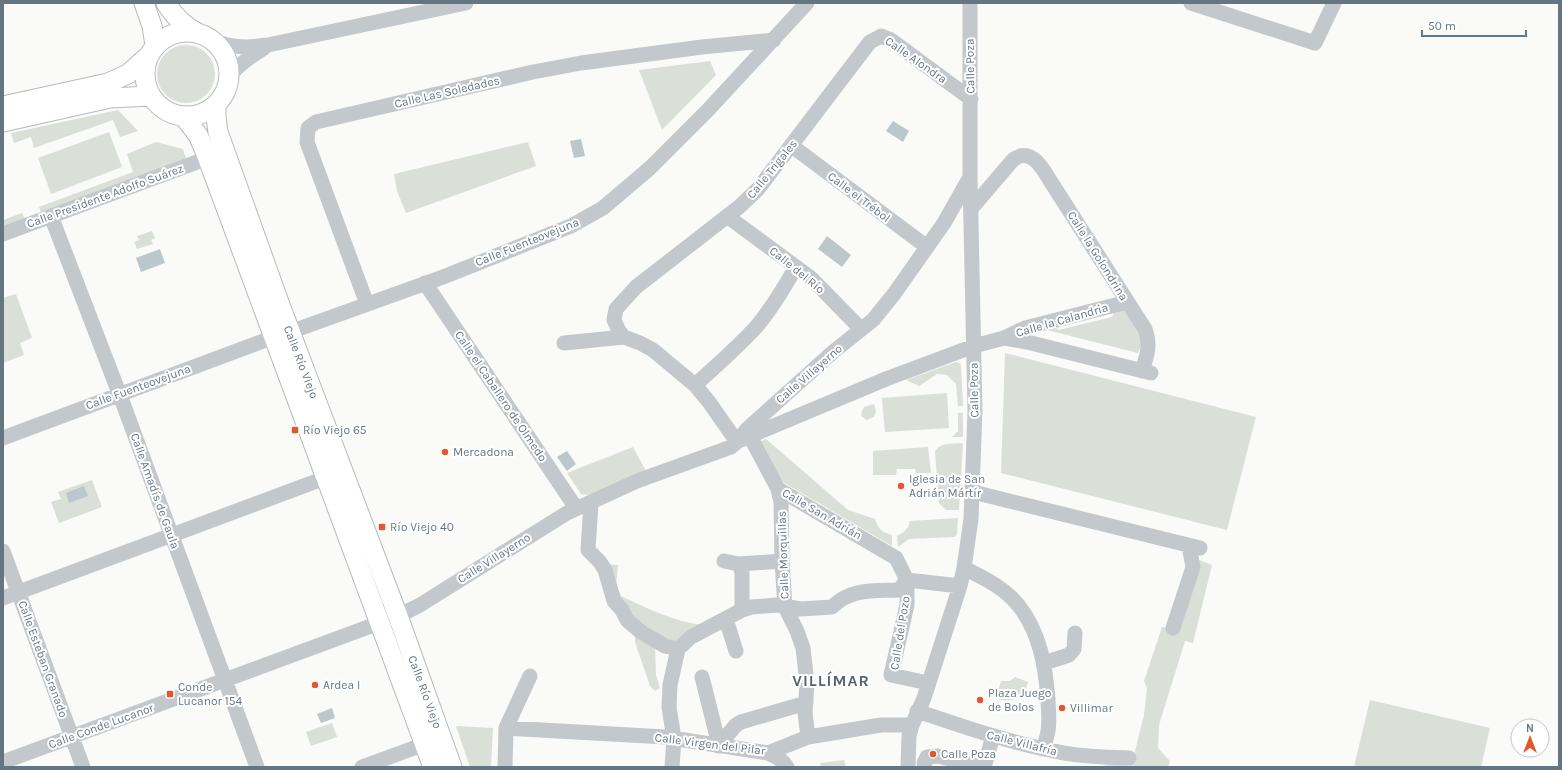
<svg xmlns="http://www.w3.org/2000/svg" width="1562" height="770" font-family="Karla,sans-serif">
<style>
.green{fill:#dadfd7}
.water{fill:#bbc7cb}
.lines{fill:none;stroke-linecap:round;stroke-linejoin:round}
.major-casing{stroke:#b5babe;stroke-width:21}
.minor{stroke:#c3c8cc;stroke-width:15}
.major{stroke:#fff;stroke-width:19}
.poi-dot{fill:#e4572e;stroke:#fff;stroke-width:1.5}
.labels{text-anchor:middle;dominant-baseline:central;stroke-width:4;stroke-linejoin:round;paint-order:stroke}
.street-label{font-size:12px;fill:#657683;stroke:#fff}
.poi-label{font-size:12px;fill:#657683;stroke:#fff;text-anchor:start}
.district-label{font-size:16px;font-weight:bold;letter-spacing:1px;fill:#57646e;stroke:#fff}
</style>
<rect width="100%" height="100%" fill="#fafaf8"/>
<!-- green -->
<path class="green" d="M157 74a29 29 0 1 1 58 0a29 29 0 1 1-58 0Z
M710,61L716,75L662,130L639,70Z
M118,110L138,131L120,137L113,120L34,148L31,137L14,143L11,133Z
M109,132L122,167L51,194L38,158Z
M156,142L183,149L186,159L41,213L39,207L133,172L127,154Z
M528,142L536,166L406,213L397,191L394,174Z
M22,213L25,219L3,227V220Z
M152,231L155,238L151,240L153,244L137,249L134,242L139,240L137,236Z
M16,294L32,338L20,343L24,355L3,363V298Z
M1123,308C1134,323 1148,334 1138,353L1043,329L1053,326L1059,330L1112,317L1115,310Z
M1005,353L1256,417L1227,530L1001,473Z
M956,362L960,363L961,366L963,406H958L956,384L947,375L937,374L919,386L906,380Z
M947,393L949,428L885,432L882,398Z
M874,404L876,412L874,417L867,420L861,416L862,411L864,407Z
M958,413H963V437H952L958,431Z
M766,439L848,510L875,519C878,528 882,533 892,535V546L781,481L759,442Z
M963,443L959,510H946L939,503L935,452C940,442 952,444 963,443Z
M633,447L647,473L589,495L581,494L567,473Z
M928,447L931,473H916L915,469H897L896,475H873V451Z
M92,480L102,507L59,523L51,502L61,499L58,492Z
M958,518L957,534L955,537L909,539L898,547L897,536C905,532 908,529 910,521Z
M1199,560L1212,565L1193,643L1185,641L1159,725L1158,748L1170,761L1168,767H1098L1117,763L1129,766L1134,755L1144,715L1147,689L1144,681L1162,627L1180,629Z
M607,564L618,565L616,586L621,596C646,608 673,621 701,625L682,639L673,642L639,626L619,601Z
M635,633L655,646L656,675L660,688L655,691L650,686L635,642Z
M1015,677L1028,682L1024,696C1014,699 1006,703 996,698L1001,681H1010Z
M1370,700L1490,728L1481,767H1354Z
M332,723L337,737L311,746L306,732Z
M456,726L493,728L491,767H470Z
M844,760L846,767H821L820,763Z"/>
<!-- water -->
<path class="water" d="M893,121L909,131L903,142L886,131Z
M581,139L585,156L574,158L570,141Z
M827,236L851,255L842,267L818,249Z
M160,249L165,263L141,272L136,258Z
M567,451L576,464L567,471L557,457Z
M84,486L88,496L69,503L66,493Z
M332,708L335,718L321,723L317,714Z"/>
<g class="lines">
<defs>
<path id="major" d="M144,3L152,26L155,45
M166,3C174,16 183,26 198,33
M145 74a42 42 0 1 1 84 0a42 42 0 1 1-84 0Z
M216,105V117L218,132L280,305L398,616L452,767
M3,106L108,83L128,74L147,57
M184,117L198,135L205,151C280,357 358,561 433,767
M3,122L110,98L151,96"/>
</defs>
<!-- major casing -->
<use href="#major" class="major-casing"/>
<!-- minor -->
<path class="minor" d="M1191,3L1315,43L1334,3
M214,41C235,48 247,48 268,45L466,3
M230,75C240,64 251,56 264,48
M792,146L927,247
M971,209L1012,161C1014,159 1017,157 1020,156C1035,152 1045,173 1051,182L1145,329C1151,346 1147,355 1142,371
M51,216L124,406L257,767
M727,216L811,278L861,329
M3,234L208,158
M425,283L576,508
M367,304L307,142L308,128L316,122L533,72L581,63L702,47L774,40
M290,332L443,277L571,226L603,208L650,168L708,110L807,3
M1004,338L1027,342L1151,373
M564,343L624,337
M695,385C716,366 738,347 757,326C772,308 784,288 796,267
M3,438L274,337
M749,438L753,442L778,489L896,558L907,580V605L891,675L928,683
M738,441L886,379L974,346L1004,338L1025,328L1127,302
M737,442L709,402L695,385L653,350L640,343L624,337L619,331L614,320L616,309L636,287L739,207L758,189L866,47L870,42L881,36L891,40L971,99
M778,489L781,502L782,561L785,607L797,631L803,648L807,683L805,713L808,737
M973,492L1200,548
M591,503L588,550L600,562L605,570L614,601L622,610L627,620L641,632L665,646L678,649
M3,551L83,767
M724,561L739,564L782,561
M739,564L742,572V610
M964,568C984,578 1005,588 1019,606C1040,633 1045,665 1048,698C1048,709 1050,720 1048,731C1047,737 1045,743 1043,749
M3,598L325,478
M726,619L736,651
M1173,628L1193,567L1189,546
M1044,663L1069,655L1074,649L1075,633
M702,677L716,733L718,746
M917,711C964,727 1011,743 1059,752C1082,757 1106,757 1129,758
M506,728L665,737L768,753L808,737L881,725H912
M718,746L736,725L741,722L806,703
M768,753C775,757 783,759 787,767
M3,762L398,616L420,605L567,513L637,481L731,447L737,442L747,429L833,352L873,320L894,294L944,223L970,177
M362,767L425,744
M505,767L506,728L530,676
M672,767L674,738L669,707L670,685L678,649L691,637L742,610L752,607L777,605L801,609L832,607C851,588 874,591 899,590L907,580L960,586
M908,767L909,736L912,725L924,698L960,586L964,568L971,519L975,411L970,177V3
M925,767L924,763L927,757L938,756L981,767
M984,767L993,736"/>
<!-- major -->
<use href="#major" class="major"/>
</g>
<!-- markers -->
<g class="poi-dot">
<rect x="291" y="426" width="8" height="8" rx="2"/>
<circle cx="445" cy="452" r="4"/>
<circle cx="901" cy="486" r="4"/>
<rect x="378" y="523" width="8" height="8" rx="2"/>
<circle cx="315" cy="685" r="4"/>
<rect x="166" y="690" width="8" height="8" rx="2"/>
<circle cx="980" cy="700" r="4"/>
<circle cx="1062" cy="708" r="4"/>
<circle cx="933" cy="754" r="4"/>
</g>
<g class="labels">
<!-- street labels -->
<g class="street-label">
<text transform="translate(916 60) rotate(35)">Calle Alondra</text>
<text transform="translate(970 66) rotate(-91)">Calle Poza</text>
<text transform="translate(447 92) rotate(-13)">Calle Las Soledades</text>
<text transform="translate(772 169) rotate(-51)">Calle Trigales</text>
<text transform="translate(105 196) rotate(-20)">Calle Presidente Adolfo Suárez</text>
<text transform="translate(859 197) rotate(37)">Calle el Trébol</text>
<text transform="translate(527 242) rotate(-22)">Calle Fuenteovejuna</text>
<text transform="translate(1098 256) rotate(58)">Calle la Golondrina</text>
<text transform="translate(797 270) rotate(39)">Calle del Río</text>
<text transform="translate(1062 320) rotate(-16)">Calle la Calandria</text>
<text transform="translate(301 362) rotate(69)">Calle Río Viejo</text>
<text transform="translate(809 374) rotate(-41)">Calle Villayerno</text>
<text transform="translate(138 387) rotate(-20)">Calle Fuenteovejuna</text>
<text transform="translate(974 390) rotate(-91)">Calle Poza</text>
<text transform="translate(501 396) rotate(56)">Calle el Caballero de Olmedo</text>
<text transform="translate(155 491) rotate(70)">Calle Amadís de Gaula</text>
<text transform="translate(822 514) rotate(30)">Calle San Adrián</text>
<text transform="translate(783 555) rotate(-92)">Calle Morquillas</text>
<text transform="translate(494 558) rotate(-32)">Calle Villayerno</text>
<text transform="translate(900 633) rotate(-81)">Calle del Pozo</text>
<text transform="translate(43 659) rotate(70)">Calle Esteban Granado</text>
<text transform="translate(425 692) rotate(70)">Calle Río Viejo</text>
<text transform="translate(101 726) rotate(-20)">Calle Conde Lucanor</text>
<text transform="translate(1022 743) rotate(14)">Calle Villafría</text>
<text transform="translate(710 744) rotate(7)">Calle Virgen del Pilar</text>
</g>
<!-- poi labels -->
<g class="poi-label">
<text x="303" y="430">Río Viejo 65</text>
<text x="453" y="452">Mercadona</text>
<text x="909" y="479">Iglesia de San<tspan x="909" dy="14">Adrián Mártír</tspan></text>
<text x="390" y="527">Río Viejo 40</text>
<text x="323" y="685">Ardea I</text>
<text x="178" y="687">Conde<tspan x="178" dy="14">Lucanor 154</tspan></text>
<text x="988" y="693">Plaza Juego<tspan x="988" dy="14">de Bolos</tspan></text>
<text x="1070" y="708">Villimar</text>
<text x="941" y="754">Calle Poza</text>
</g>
<!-- district labels -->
<g class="district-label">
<text x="831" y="680">VILLÍMAR</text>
</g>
</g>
<!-- border -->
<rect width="1562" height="770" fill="none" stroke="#657683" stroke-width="8"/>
<!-- north arrow -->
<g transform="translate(1530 738)"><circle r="19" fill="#ffffff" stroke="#c1c8cd"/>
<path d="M0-3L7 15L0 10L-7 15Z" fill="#e4572e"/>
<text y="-6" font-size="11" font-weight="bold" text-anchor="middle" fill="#657683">N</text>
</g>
<!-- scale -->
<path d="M1422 30v6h104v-6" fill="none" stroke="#657683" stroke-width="2"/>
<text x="1428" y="30" font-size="12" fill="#657683" stroke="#ffffff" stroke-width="3" paint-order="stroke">50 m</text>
</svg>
